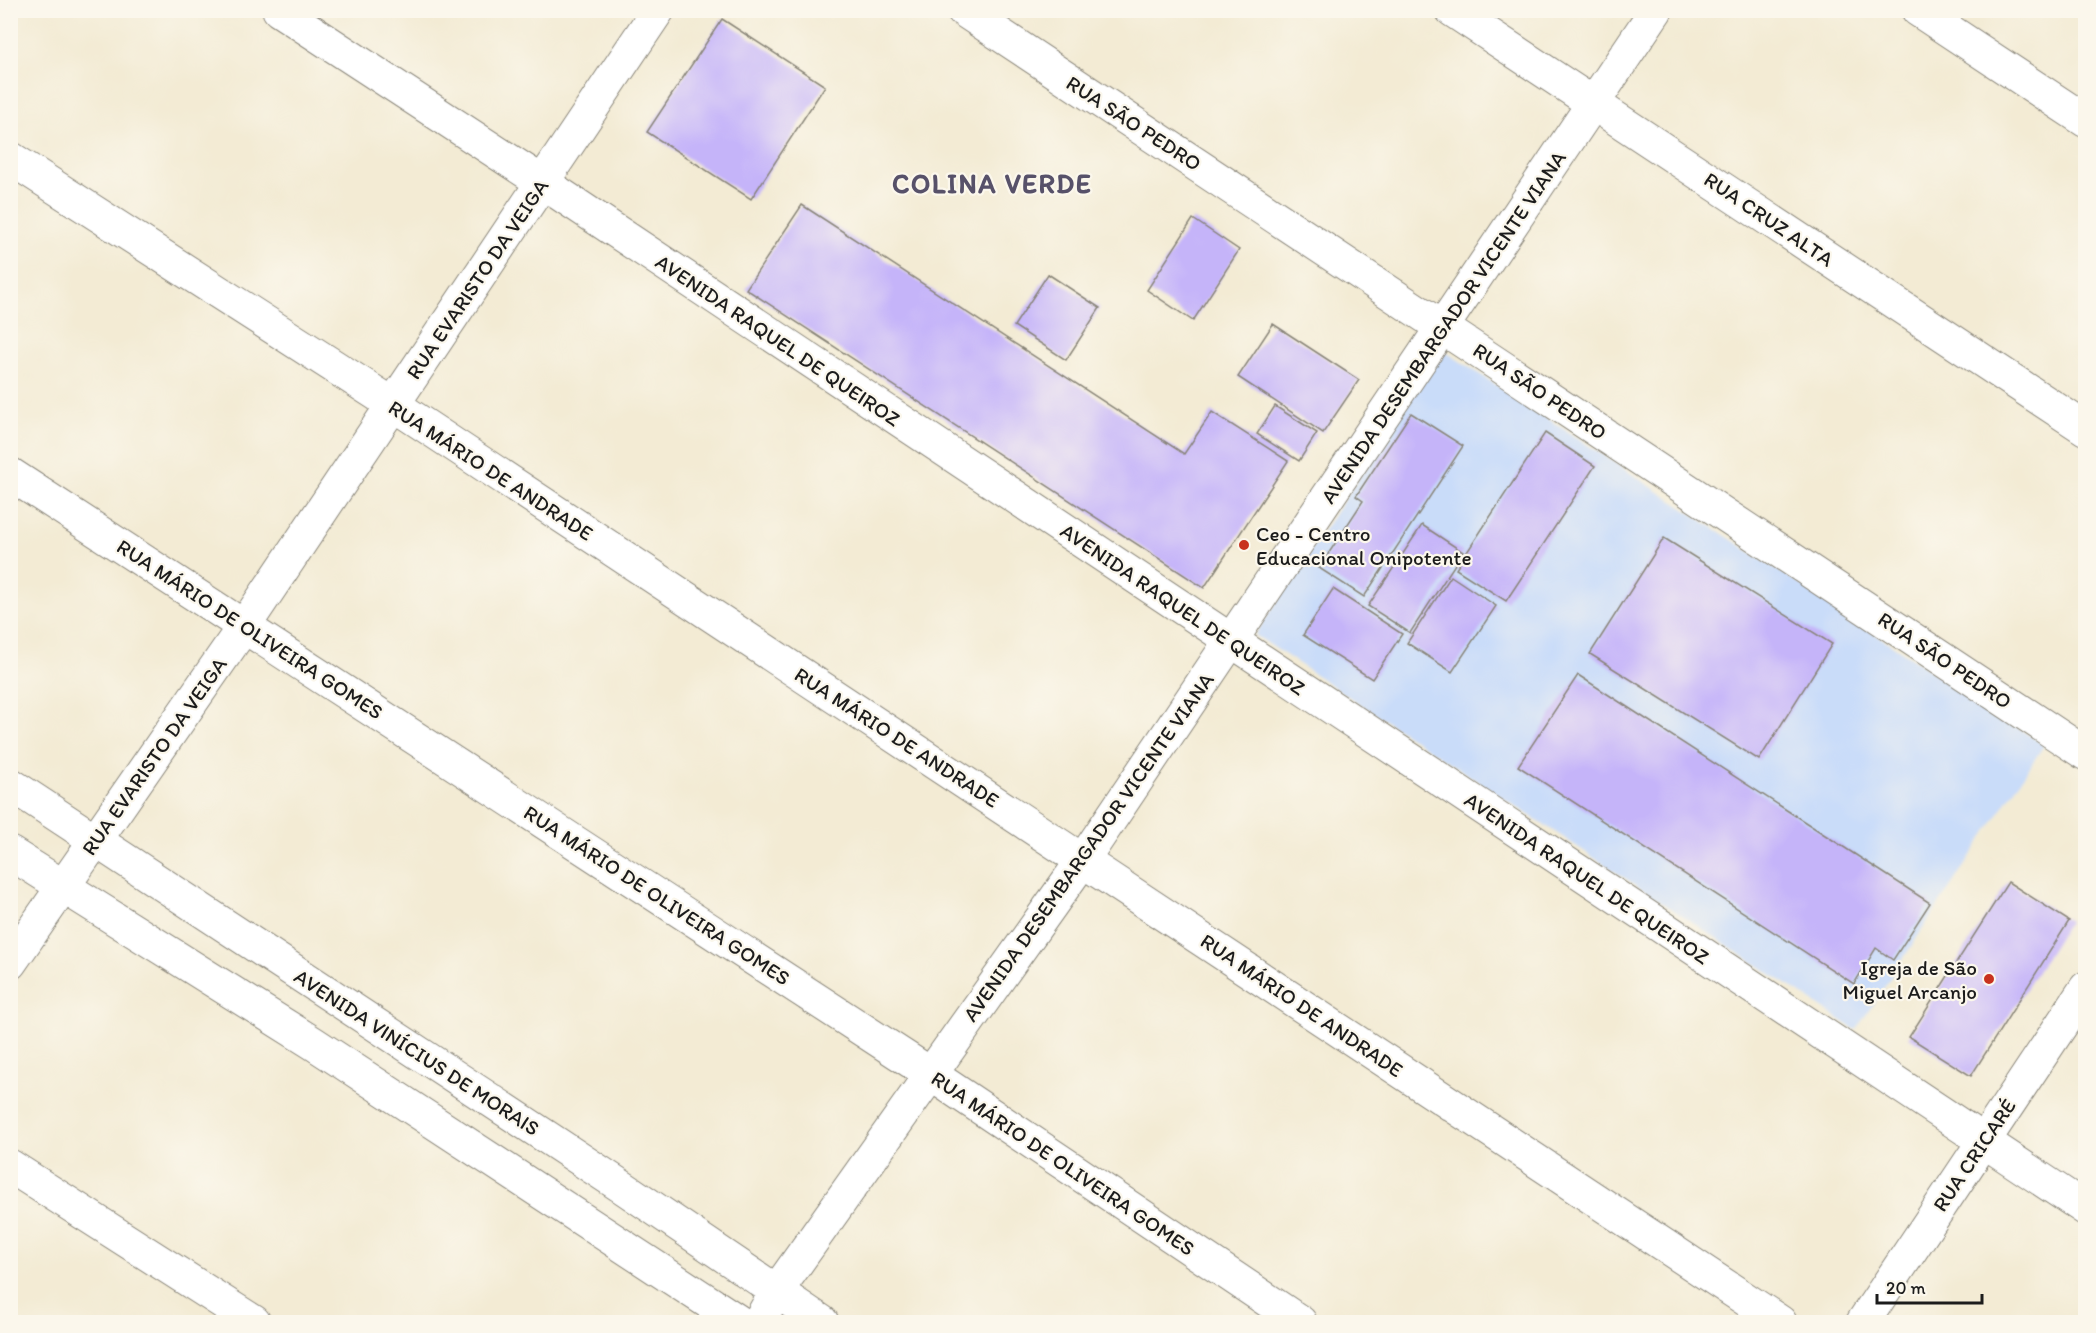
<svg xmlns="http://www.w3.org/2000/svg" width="2096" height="1333" font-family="Itim,sans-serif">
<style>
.built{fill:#c9dcf9}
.building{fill:#c5b4f9}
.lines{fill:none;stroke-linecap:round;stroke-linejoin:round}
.minor-casing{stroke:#888478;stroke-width:35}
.minor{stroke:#fff;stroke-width:33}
.poi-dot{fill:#c8321e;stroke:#fbf7ec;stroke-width:2}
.labels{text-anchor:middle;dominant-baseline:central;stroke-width:4.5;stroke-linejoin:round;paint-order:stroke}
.street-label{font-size:21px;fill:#1c1c1c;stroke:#fbf7ec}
.poi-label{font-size:21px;fill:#1c1c1c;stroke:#fbf7ec;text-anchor:start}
.district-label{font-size:27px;font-weight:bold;letter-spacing:1.5px;fill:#575169;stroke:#fbf7ec}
</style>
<rect width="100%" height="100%" fill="#fbf7ec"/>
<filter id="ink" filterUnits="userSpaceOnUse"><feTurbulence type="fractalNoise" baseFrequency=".0167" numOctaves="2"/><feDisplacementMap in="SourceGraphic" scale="12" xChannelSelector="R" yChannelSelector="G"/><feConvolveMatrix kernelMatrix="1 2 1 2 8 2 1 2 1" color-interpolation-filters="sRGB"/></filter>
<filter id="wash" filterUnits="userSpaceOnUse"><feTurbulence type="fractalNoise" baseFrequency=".008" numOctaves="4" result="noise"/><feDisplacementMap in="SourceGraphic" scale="24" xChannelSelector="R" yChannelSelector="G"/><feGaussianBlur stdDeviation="1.35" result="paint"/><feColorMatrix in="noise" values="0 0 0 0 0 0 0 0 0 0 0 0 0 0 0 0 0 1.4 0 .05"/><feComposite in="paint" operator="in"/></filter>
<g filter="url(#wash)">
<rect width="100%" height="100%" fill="#f3ebd4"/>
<!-- built -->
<path class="built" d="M1443,350L2044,745L1856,1030L1255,635Z"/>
<g id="blocks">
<!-- building -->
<path class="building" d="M722,19L825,86L751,199L647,132Z
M802,205L1184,454L1212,412L1288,461L1204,588L746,289Z
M1193,219L1239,250L1193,321L1147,290Z
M1048,274L1100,308L1066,360L1014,326Z
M1273,324L1359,380L1323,433L1238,377Z
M1275,406L1317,433L1299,461L1257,434Z
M1411,413L1463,446L1364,597L1319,568L1363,501L1356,496Z
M1545,433L1595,466L1506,601L1456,569Z
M1422,525L1463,552L1410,633L1368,606Z
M1664,538L1832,644L1759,760L1590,654Z
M1451,576L1496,606L1452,672L1407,643Z
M1333,589L1402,634L1372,679L1303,635Z
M1578,675L1930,903L1893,960L1876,948L1854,984L1518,766Z
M2008,882L2069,921L1971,1076L1909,1037Z"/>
</g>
</g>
<g filter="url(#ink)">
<use href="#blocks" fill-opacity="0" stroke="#888478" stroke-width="1.5"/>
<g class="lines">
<defs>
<path id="minor" d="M279,10L542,182L2086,1209
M963,10L2086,754
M1452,10L2086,429
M1918,10L2086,121
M10,158L394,405L1780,1322
M10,474L929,1073L1300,1322
M10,784L624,1188L822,1322
M10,853L313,1043L739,1322
M10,963L245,625L658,10
M10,1166L254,1322
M759,1322L776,1292L1083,860L1656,10
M1863,1322L2086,988"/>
</defs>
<!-- minor casing -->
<use href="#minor" class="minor-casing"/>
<!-- minor -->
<use href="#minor" class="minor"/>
</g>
</g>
<!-- markers -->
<g class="poi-dot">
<circle cx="1244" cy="545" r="6"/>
<circle cx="1989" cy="979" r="6"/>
</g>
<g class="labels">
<!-- street labels -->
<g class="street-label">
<text transform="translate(1134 123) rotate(33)">RUA SÃO PEDRO</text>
<text transform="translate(1769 219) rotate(34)">RUA CRUZ ALTA</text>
<text transform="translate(477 279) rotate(-56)">RUA EVARISTO DA VEIGA</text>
<text transform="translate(1443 327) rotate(-56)">AVENIDA DESEMBARGADOR VICENTE VIANA</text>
<text transform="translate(778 340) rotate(34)">AVENIDA RAQUEL DE QUEIROZ</text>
<text transform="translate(1540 391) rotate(34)">RUA SÃO PEDRO</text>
<text transform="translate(491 470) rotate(33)">RUA MÁRIO DE ANDRADE</text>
<text transform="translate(1183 609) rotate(34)">AVENIDA RAQUEL DE QUEIROZ</text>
<text transform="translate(250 629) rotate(33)">RUA MÁRIO DE OLIVEIRA GOMES</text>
<text transform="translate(1945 660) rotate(34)">RUA SÃO PEDRO</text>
<text transform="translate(897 737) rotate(33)">RUA MÁRIO DE ANDRADE</text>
<text transform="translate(154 756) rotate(-55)">RUA EVARISTO DA VEIGA</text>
<text transform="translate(1088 847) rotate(-55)">AVENIDA DESEMBARGADOR VICENTE VIANA</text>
<text transform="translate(1587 878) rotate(34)">AVENIDA RAQUEL DE QUEIROZ</text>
<text transform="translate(657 895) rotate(33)">RUA MÁRIO DE OLIVEIRA GOMES</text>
<text transform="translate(1302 1005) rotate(34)">RUA MÁRIO DE ANDRADE</text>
<text transform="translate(417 1052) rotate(33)">AVENIDA VINÍCIUS DE MORAIS</text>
<text transform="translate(1974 1155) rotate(-56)">RUA CRICARÉ</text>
<text transform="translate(1063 1163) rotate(34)">RUA MÁRIO DE OLIVEIRA GOMES</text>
</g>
<!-- poi labels -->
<g class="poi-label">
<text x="1256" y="533">Ceo - Centro<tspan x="1256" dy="24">Educacional Onipotente</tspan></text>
<text x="1977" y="967" text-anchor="end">Igreja de São<tspan x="1977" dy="24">Miguel Arcanjo</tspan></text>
</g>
<!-- district labels -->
<g class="district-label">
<text x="992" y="183">COLINA VERDE</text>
</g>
</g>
<!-- margin -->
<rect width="2096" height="1333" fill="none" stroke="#fbf7ec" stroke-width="36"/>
<!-- scale -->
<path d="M1877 1294v9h105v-9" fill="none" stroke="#1c1c1c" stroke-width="3"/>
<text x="1886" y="1294" font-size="18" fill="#1c1c1c" stroke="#fbf7ec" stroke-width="4.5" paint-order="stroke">20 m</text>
</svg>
